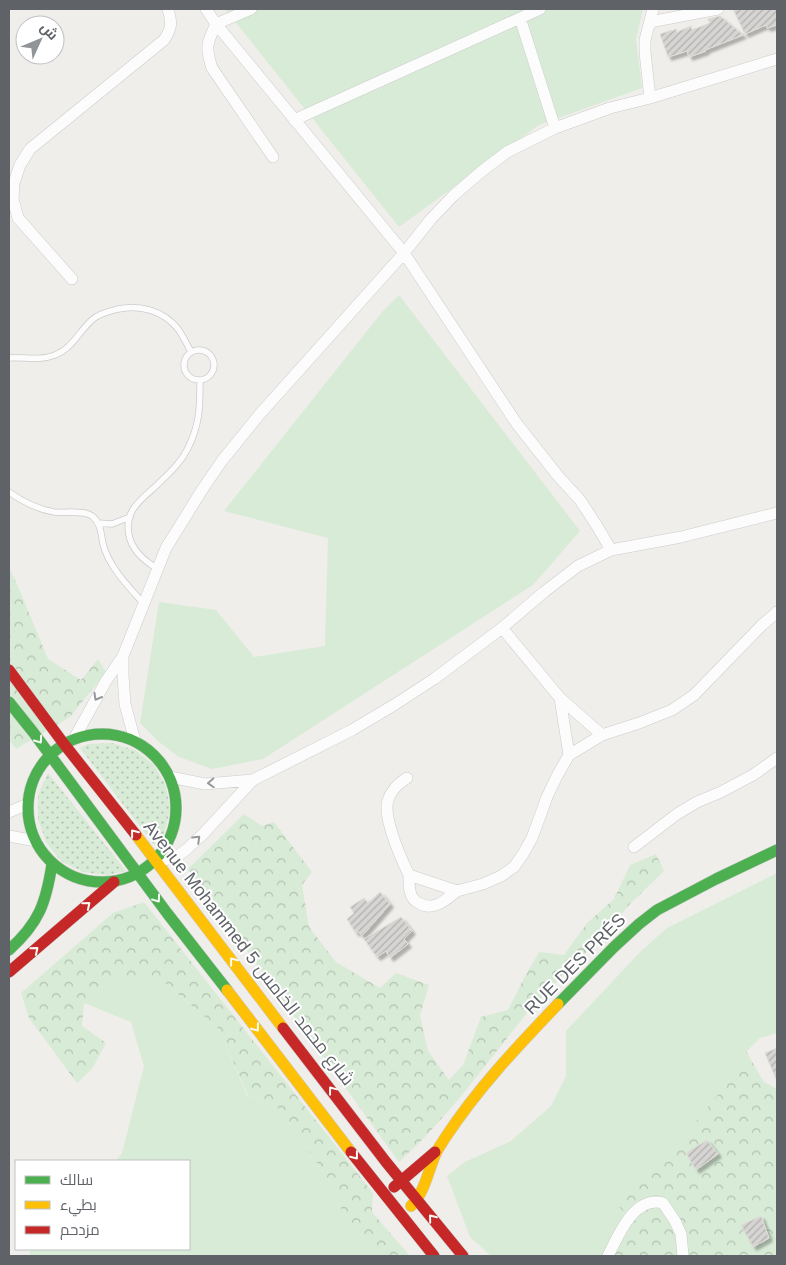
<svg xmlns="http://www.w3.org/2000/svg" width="786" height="1265" font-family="Helvetica,Cairo,sans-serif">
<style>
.grass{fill:#d8ebd6}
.forest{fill:url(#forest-crowns)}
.park{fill:url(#park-dots)}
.building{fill:url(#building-hatch);stroke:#deddd9;filter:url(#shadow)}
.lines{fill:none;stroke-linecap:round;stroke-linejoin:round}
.lane-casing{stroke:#cbcccc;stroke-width:7}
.street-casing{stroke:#cbcccc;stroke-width:12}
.fast-casing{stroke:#cacacb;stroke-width:12}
.slow-casing{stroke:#cacacb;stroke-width:12}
.jam-casing{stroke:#cacacb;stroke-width:12}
.lane{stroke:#fdfcfc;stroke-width:5.5}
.street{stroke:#fdfcfc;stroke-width:11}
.fast{stroke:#4caf50;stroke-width:11}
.slow{stroke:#ffc107;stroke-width:11}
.jam{stroke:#c62828;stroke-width:11}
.oneway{stroke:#96999c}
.oneway2{stroke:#f6fbf6}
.labels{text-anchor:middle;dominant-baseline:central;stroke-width:4;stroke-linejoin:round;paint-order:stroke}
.street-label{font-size:18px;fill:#5f6368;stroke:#fff}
</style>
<defs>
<pattern id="forest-crowns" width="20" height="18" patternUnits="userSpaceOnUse" patternTransform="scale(1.25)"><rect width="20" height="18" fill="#d8ebd6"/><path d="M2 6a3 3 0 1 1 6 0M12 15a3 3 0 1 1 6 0" fill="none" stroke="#b2c2b1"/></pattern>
<pattern id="park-dots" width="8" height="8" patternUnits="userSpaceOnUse" patternTransform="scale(1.25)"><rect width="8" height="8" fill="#d8ebd6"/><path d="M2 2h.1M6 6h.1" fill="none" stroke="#b2c2b1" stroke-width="1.8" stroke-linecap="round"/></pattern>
<pattern id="building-hatch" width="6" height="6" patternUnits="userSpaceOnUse" patternTransform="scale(1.25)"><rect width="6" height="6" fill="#d6d5d3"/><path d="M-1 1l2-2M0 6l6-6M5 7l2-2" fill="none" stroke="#b1b0af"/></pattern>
<filter id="shadow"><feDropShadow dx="3.5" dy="3.5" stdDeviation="1" flood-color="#0004"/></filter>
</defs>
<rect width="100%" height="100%" fill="#efeeea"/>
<!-- grass -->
<path class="grass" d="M225,9H643L636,39L642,88L539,125L399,227Z
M399,295L580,531L533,585L263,759L212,769L179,757L159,742L140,723L159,602L216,610L254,657L325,646L328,538L224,511L382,312Z
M777,873V1033L760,1038L747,1051L730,1080L689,1130L656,1167L625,1214L605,1256H491L470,1237L447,1176L465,1162L511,1141L551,1106L566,1076V1031L640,952L667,928Z
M112,978H159L219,1029L247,1096L274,1103L327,1177L340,1207L371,1248L380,1256H29L31,1249H189V1161H116L122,1153L144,1066L131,1022L84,1003Z"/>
<!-- forest -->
<path class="forest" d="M9,567L20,591L48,659L81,680L98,659L106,672L70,717L16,749L9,740Z
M244,814L262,826L274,822L312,872L302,885L309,927L336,962L380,988L396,973L429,985L420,1015L428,1051L449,1080L463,1065L481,1017L508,1010L523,980L539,952L564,955L587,923L614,899L630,865L656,854L664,871L628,906L605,935L566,972L527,1013L458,1100L424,1138L399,1162L188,869Z
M144,902L373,1193L372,1212L410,1256H380L371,1248L340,1207L327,1177L274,1103L248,1096L219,1029L159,978H112L84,1003L82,1026L106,1043L92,1069L77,1083L29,1018L21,993L113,913Z
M746,1051L764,1082L777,1089V1256H605L625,1214L618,1205L644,1169L656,1167L689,1130L730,1080Z"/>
<!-- park -->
<path class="park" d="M112,743L135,750L154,765L166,786L170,810L164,834L155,846L80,748L88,744Z
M48,773L126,871L107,875L83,872L61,861L46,842L38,819V795Z"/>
<!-- building -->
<path class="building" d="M733,9H777V25L767,28L766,25L745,34Z
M720,16L743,35L705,50L706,51L689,57L687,51L668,57L660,34L672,30V31L676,29L677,32L691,26L692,30L710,23L708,19Z
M380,892L390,904L362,936L358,931L356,933L347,919L354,913L350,907L364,898L368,903Z
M401,917L412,931L404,939L408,944L390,958L386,951L377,957L364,939Z
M777,1048V1081L765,1053Z
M707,1140L718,1154L696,1170L686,1153Z
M761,1216L769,1238L753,1247L741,1225Z"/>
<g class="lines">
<defs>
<path id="lane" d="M184 365a15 15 0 1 1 30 0a15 15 0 1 1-30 0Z
M9,358C24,357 40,361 55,355C73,348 79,331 93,319C100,313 110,311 118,309C140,304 164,311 178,329C183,336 187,344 191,352
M9,492C23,502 37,509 54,512C64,513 85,510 92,516C101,523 101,534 103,544C109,567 128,586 144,604
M98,523L112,524L130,517
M158,569C144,561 132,551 129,535C124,510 141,500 157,485C168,474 180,464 187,450C200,425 200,407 200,380"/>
<path id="street" d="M206,9L216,24L404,253L517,424L558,476L580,500L597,526L611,550
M251,9L216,24C207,43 205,47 212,68L273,157
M520,18L555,128
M650,22L718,9
M650,98L645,52V40L653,9
M294,120L540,9
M72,279L18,218L13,199L14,183L20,165L30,149L164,40C172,28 172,23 168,9
M502,628L560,698L569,755
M123,656V676L125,704L135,741
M560,698L602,735
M74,739L106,681L123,656L166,548L202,490L221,462L259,415L404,253L431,219L454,195L482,171L507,152L555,128L610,108L650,98L777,59
M170,777L205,784L253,780
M407,778C397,784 388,794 387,806C386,824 401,859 409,875L457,891L483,884L501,876L514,867L523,854L532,838L547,797L557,776L569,755L602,735L639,723L672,710L694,695L762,625L777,612
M9,812L28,804
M9,836L36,841
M634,847L677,814L697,802L721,792L753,775L777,758
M156,861L175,858L187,849L204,833L253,780L352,730L394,705L434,679L502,628L544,592L578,566L611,550L681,537L777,513
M409,875C409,880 409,886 410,891C411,896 414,901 419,903C433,912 446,900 457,891
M608,1256C618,1236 634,1195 663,1203L675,1221L681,1234L683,1256"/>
<path id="fast" d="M9,702L33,732L167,913L227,990
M28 808a74 74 0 1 1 148 0a74 74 0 1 1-148 0Z
M9,950C39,923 46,903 52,864
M558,1004L614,947L639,924L657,910L716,879L777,850"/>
<path id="slow" d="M136,835L283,1028
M227,990L351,1152
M411,1206C426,1191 428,1169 437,1151C439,1147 442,1143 445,1138C478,1088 516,1048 558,1004"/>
<path id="jam" d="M9,670L64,744L136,835
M9,972L114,882
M283,1028L386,1162L463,1256
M351,1152L434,1256
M394,1187L435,1152"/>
</defs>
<!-- lane casing -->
<use href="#lane" class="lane-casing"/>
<!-- street casing -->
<use href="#street" class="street-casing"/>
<!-- fast casing -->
<use href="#fast" class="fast-casing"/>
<!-- slow casing -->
<use href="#slow" class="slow-casing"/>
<!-- jam casing -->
<use href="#jam" class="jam-casing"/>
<!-- lane -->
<use href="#lane" class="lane"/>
<!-- street -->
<use href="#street" class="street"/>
<!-- fast -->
<use href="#fast" class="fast"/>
<!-- slow -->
<use href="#slow" class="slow"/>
<!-- jam -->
<use href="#jam" class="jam"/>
</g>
<!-- one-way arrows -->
<defs><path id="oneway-chevron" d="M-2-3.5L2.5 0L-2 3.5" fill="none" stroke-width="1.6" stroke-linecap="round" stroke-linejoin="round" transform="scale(1.25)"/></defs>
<g class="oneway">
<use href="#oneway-chevron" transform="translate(97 697) rotate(120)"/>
<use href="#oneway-chevron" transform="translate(211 783) rotate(177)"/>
<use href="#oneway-chevron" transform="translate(197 839) rotate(-44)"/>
</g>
<g class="oneway2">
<use href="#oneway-chevron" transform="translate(39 740) rotate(55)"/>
<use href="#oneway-chevron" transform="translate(134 833) rotate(-128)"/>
<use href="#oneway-chevron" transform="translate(157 899) rotate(54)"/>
<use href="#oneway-chevron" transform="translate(87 905) rotate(-40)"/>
<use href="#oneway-chevron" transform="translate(35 950) rotate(-40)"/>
<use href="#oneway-chevron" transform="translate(233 961) rotate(-128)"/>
<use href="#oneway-chevron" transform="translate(256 1028) rotate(52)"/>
<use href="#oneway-chevron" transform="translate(332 1090) rotate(-127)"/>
<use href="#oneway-chevron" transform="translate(355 1156) rotate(52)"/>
<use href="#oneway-chevron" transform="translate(432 1218) rotate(-129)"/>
</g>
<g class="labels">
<!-- street labels -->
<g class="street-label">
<text transform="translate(249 953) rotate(52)">Avenue Mohammed 5 شارع محمد الخامس</text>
<text transform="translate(575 964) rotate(-45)">RUE DES PRÉS</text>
</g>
</g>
<!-- border -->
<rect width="786" height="1265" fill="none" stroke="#5f6368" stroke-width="20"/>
<!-- legend -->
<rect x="15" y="1160" width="175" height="90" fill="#ffffff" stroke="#bfc1c3"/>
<rect x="25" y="1176" width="25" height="8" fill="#4caf50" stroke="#bfc1c3"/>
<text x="60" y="1185" font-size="15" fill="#5f6368">سالك</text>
<rect x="25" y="1201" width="25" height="8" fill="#ffc107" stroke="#bfc1c3"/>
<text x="60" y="1210" font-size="15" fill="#5f6368">بطيء</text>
<rect x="25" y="1226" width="25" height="8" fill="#c62828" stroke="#bfc1c3"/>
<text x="60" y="1235" font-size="15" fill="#5f6368">مزدحم</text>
<!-- north arrow -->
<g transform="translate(40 40) rotate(46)"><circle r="24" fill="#ffffff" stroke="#bfc1c3"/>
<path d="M0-4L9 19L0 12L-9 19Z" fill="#919496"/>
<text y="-8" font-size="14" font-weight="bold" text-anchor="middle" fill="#5f6368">ش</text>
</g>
</svg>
